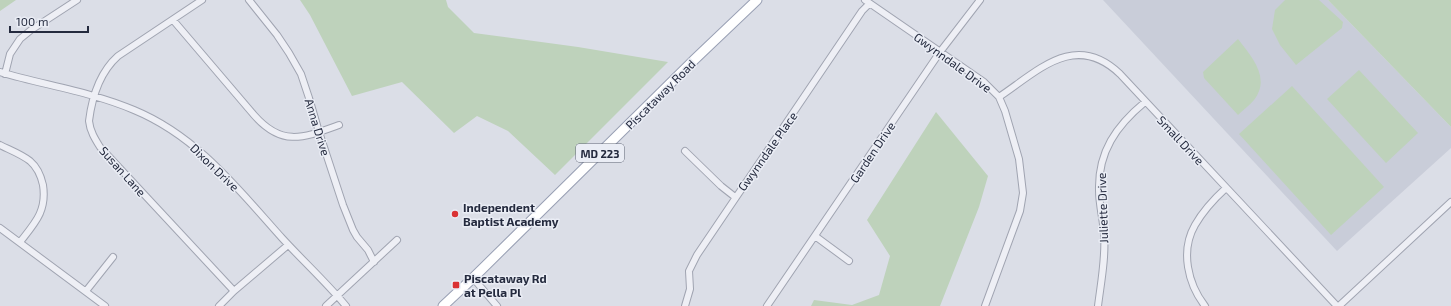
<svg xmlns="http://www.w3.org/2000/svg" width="1451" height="306" font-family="'Exo 2',sans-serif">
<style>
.built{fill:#c9cdd9}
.green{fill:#bed2bb}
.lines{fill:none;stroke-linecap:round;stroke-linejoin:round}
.street-casing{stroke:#a0a4b1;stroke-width:8}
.primary-casing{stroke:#99a0b4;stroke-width:11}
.street{stroke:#eeeff5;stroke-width:6}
.primary{stroke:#fff;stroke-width:9}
.poi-dot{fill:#da3234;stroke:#eaedf5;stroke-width:1.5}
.labels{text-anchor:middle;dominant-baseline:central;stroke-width:3;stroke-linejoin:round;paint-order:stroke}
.shield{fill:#eaedf5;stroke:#5f6475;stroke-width:1}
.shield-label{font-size:11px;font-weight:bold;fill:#242a3e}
.street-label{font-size:12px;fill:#242a3e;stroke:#eaedf5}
.poi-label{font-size:12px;font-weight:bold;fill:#242a3e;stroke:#eaedf5;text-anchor:start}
</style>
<rect width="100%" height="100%" fill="#dbdee7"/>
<!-- built -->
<path class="built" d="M1103,0H1328L1451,127V148L1337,251Z"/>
<!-- green -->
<path class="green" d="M0,0H16L0,11Z
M300,0H446L448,7L474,33L578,47L668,62L555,175L508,131L477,116L454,133L402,82L352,96L310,15Z
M1285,0H1319L1343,22L1342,28L1296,65L1280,45L1272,29L1275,10Z
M1328,0H1451V127Z
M1238,39C1252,57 1271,78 1254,100C1250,105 1243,110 1238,115L1204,78L1203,72Z
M1359,70L1418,133L1386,163L1327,99Z
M1292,86L1384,187L1331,235L1239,134Z
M936,112L988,176L979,207L940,306H811L814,300L852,305L879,295L890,256L867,220Z"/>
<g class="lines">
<defs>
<path id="street" d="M202,0L118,56C99,73 92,97 89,121C90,131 95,139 100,147L234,291
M249,0L277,35L289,53L301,74L309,98L319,132L343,205L353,230L357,237L368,250L374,262
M865,0L984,82L999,97L1005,111L1019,159L1023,193L1020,211L985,306
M173,20L254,115C282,147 303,138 339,125
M0,72C44,85 92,92 134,110C197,136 238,189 282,238C303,261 326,282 346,306
M5,74L10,54L20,39L31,30L77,0
M999,97C1038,71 1075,31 1120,74L1337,306
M0,145C10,150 21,154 30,161C37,167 41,176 43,185C47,211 35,223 20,242
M685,151L721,186L735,197
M0,228L105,306
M815,236L849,261
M473,278L497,306
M86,291L113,257
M219,306L234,291L288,245
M326,306L397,240
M685,306L690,289L689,271L697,255L862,11L869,4
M767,306L940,52L980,0
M1098,306C1101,282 1106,257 1104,233C1103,219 1099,205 1099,190C1098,152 1116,126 1145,102
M1205,306C1188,284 1180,251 1195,225C1203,211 1214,199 1226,188
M1339,306L1451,202"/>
<path id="primary" d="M443,306L473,278L695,59L757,0"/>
</defs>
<!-- street casing -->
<use href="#street" class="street-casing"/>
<!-- primary casing -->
<use href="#primary" class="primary-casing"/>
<!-- street -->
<use href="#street" class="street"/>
<!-- primary -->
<use href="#primary" class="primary"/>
</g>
<!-- markers -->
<g class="poi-dot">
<circle cx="455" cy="214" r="4"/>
<rect x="452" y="281" width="8" height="8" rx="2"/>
</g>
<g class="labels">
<!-- shield labels -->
<rect class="shield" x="576" y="144" width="48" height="18" rx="3"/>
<g class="shield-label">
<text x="600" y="153">MD 223</text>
</g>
<!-- street labels -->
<g class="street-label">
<text transform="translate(953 62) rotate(36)">Gwynndale Drive</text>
<text transform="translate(660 94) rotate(-45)">Piscataway Road</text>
<text transform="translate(318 127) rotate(73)">Anna Drive</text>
<text transform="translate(1181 140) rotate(47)">Small Drive</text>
<text transform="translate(767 151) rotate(-55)">Gwynndale Place</text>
<text transform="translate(872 152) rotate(-56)">Garden Drive</text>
<text transform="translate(215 167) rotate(44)">Dixon Drive</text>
<text transform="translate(123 171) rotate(48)">Susan Lane</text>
<text transform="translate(1102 208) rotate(-92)">Juliette Drive</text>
</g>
<!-- poi labels -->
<g class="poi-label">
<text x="463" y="207">Independent<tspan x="463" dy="14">Baptist Academy</tspan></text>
<text x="464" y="278">Piscataway Rd<tspan x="464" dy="14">at Pella Pl</tspan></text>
</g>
</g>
<!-- scale -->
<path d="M10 26v6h78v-6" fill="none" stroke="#242a3e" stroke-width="2"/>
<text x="16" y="26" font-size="12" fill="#242a3e" stroke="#eaedf5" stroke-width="3" paint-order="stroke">100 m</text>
</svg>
